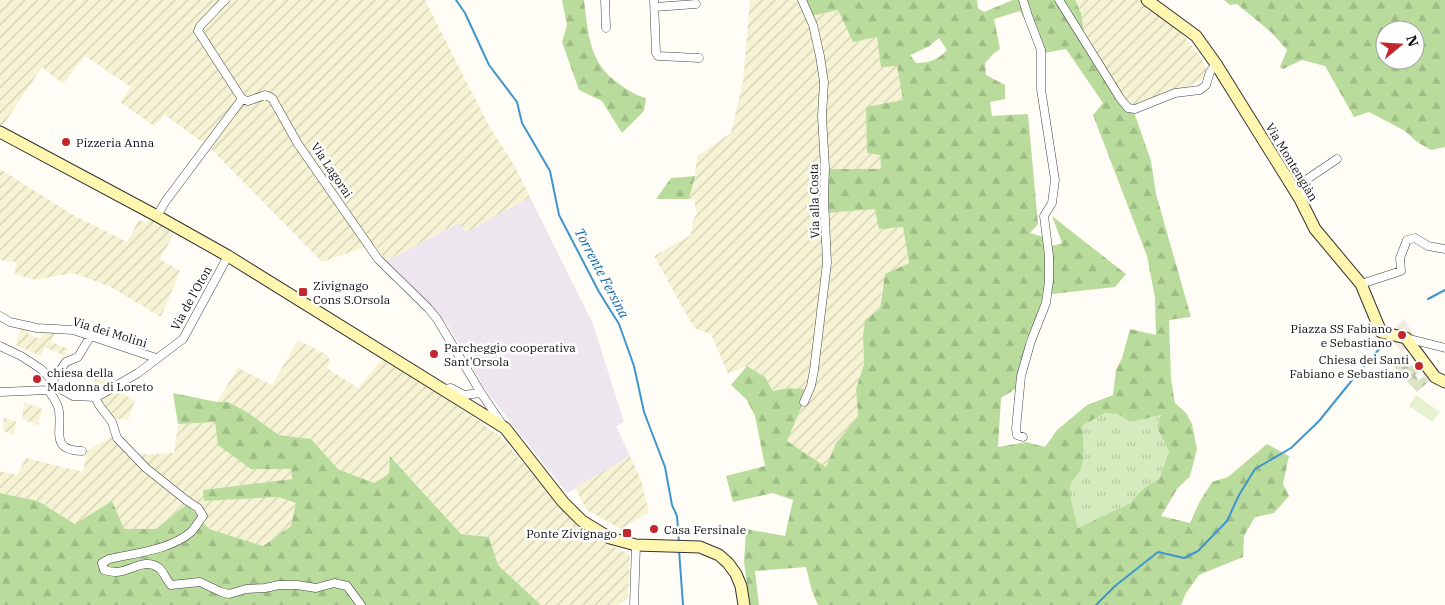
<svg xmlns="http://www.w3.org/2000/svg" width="1445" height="605" font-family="'IBM Plex Serif',serif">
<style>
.industrial{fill:#eee6ef}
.farmland{fill:url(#farmland-furrows)}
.grass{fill:url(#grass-tufts)}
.forest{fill:url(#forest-firs);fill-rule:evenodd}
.cemetery{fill:url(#cemetery-stones)}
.pitch{fill:#e6f2cf}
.plaza{fill:#f1ede2}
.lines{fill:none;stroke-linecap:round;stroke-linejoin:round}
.stream{stroke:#3f96cf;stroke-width:2}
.street-casing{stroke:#444;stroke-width:9}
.secondary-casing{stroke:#333;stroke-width:13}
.street{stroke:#fff;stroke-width:8}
.secondary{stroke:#fff6b0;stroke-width:11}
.poi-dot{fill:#c4262e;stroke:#fff;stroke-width:2}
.labels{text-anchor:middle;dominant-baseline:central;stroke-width:5;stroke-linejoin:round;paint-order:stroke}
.poi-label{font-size:12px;fill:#111;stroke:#fff;text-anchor:start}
.street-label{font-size:12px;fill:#111;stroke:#fff}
.water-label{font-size:14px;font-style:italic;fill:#1768a6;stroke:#fff}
</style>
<defs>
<pattern id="farmland-furrows" width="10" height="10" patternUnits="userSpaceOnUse" patternTransform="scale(1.25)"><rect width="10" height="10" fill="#f6f3d4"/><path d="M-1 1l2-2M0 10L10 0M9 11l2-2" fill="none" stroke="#d2cfb5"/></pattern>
<pattern id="grass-tufts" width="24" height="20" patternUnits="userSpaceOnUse" patternTransform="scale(1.25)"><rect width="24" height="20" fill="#d5ebbd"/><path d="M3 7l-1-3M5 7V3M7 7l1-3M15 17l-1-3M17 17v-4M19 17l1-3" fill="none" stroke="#b6c8a1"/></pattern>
<pattern id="forest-firs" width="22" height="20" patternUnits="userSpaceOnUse" patternTransform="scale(1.25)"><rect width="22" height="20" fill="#b9dc9c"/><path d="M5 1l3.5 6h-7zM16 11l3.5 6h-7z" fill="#9ebc85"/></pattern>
<pattern id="cemetery-stones" width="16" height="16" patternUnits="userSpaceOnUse" patternTransform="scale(1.25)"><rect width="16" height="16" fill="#d9e3c4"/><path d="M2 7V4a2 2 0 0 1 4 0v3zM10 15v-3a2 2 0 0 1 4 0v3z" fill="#b9c2a7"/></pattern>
</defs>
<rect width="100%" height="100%" fill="#fffdf5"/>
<!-- industrial -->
<path class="industrial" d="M530,197L593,324L624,422L616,426L630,456L567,493L486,391L449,327L386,261L459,223L467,232Z"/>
<!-- farmland -->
<path class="farmland" d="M0,0H425L488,124L514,165L530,197L467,232L458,223L386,261L374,244L322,262L209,147L165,115L154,126L120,102L131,87L85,56L63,84L42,67L2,127L0,126Z
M750,0H805L810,16L838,9L877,37L897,65L903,100L880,155L881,169L826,213L875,208L903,227L909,263L882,287L880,309L863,336L864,364L856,389L858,416L836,443L826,467L787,441L806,396L788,388L773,391L765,377L747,366L728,374L711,334L694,328L654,256L691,235L693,220L697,214L694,200L689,199L695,176L697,156L731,133L743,82Z
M1075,0H1139L1179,30L1200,56L1206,67L1205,78L1134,112L1113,94L1085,40L1081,13Z
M0,169L73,215L127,242L139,220L146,223L149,217L175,232L160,259L180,271L161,317L109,286L73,273L35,280L15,274L16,262L0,260Z
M21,327L30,329L28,334L40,339L44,331L55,332L51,342L68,349L65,356L45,347L40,356L16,345Z
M298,340L327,355L330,360L327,368L358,388L382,359L437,392L500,436L579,528L630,555L628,597L618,605H541L498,565L489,537L461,534L391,456L389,474L375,483L338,469L311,439L279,435L247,412L228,402H217L238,368L272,385Z
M111,370L116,389L135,401L128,420L113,418L102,405L96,392L93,371Z
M24,402L42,409L38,425L22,419Z
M4,418L16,421L14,435L3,431Z
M215,422L251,469H291L293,479L203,490L204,501L278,497L296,503L291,526L263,546L209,529L187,504L156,529H124L76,524L38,501L0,493V471L17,475L26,458L83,472L87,451L113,436L130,455L174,453L178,424Z
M630,456L641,480L649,512L621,529L587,510L575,488Z"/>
<!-- grass -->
<path class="grass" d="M1105,413L1117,414L1131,422L1161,415L1157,428L1169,451L1159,479L1145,487L1130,503L1078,528L1072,504L1070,485L1082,468L1084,450L1082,426Z"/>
<!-- forest -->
<path class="forest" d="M562,0H584C588,33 589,63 618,83C627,90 635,95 646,98L644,111L622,133L602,101L579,90L562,42L567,25Z
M805,0H977L978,8L984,12L1013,0H1075L1081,13L1085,40L1134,112L1151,161L1156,194L1191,317L1169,320L1171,380L1175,403L1186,413L1192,424L1197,449L1190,476L1177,489L1161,516L1190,523L1200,501L1212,482L1228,477L1267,444L1289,456L1283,484L1289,496L1274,513L1255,517L1244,536L1243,557L1199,575L1186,593L1181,605H818L812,591L806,567L755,571L759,605H750L744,562L746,529L785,536L793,500L773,493L733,502L726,476L765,466L755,416L747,400L731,385L747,366L765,377L773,391L788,388L804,389L806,396L787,441L826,467L836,443L858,416L856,389L864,364L863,336L865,320L880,309L885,274L909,263L903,227L879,229L875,209L826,213L829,169H881L880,155L867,153L866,107L903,100L897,66L881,67L877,37L853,42L838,10L810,16ZM1020,11L1044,53L1066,49L1103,103L1093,115L1147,256L1155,298L1156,335L1130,329L1122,358L1116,370L1113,395L1087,405L1057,430L1045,447L1026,442L998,447L1001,398L1020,386L1026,340L1041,311L1045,292L1047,269L1044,237L1030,233L1038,224L1028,114L992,116L990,102L1005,99V85L986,75L985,63L994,53L1000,49L994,19ZM939,38L947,50C938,60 929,63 916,63L910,55L928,47ZM1105,413L1117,414L1131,422L1161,415L1157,428L1169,451L1159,479L1145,487L1130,503L1078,528L1072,504L1070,485L1082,468L1084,450L1082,426Z
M1224,0H1445V147L1431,150L1417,142L1405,131L1369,112L1354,117L1325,66L1302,60L1283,69L1280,67L1287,50L1272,33L1237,4L1230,5ZM1385,30H1415V60H1385Z
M695,176L689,199H656L671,178Z
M1052,216L1126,274L1115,287L1052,294V246L1062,243Z
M173,393L217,402H228L247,412L279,435L311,439L338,469L374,483L389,474L390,456L461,534L489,537L498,565L541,605H0V493L38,501L75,524L112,501L124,529H156L187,504L209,529L263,546L291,526L296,503L278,497L204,501L203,490L292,479L291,469H251L218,445L215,422L178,424Z"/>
<!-- cemetery -->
<path class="cemetery" d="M1401,354L1418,372L1415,375L1419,380L1424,376L1429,381L1417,392L1391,364Z"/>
<!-- pitch -->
<path class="pitch" d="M1416,395L1440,412L1432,422L1409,406Z"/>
<!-- plaza -->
<path class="plaza" d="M1404,319L1415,336L1412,344L1401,352L1389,334Z"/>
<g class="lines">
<!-- stream -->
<path class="stream" d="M456,0L465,13L489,65L517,102L522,123L550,171L559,215L599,292L619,324L634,366L644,412L665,467L672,505L677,516L679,543
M1428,299L1445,290
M679,550L683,605
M1096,605L1115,586L1158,552L1184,558L1198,551L1227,521L1239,495L1255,469L1291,448L1319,421L1353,379L1387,340"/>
<defs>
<path id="street" d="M225,0L200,26L198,31L242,99
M605,0L606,28
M654,0L656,53L658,56L699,58
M802,0L813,25L820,56L824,82L822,116L825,168L824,198L827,263L814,370L811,386L804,402
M1059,0L1120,98L1128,108L1135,109L1175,93L1200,90L1206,85L1210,72L1216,64
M655,7L696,4
M242,99L248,101L265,95L272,98L298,144L378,259L428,308L437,319L481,393L502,424
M1300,199L1303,182L1337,159
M157,216L165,202L242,99
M1361,284L1401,271L1400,258L1407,240L1415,238L1428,246L1445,249
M0,316L10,322L37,328L73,330L156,358
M1406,338L1445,348
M0,346L21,356L41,369L59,388L73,396L95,397L102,394L138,373L183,339L228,256
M53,380L66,362L78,357L90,337
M445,389L451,388L464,395L481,393
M48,390C53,397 58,403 59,411C62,432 50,450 82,451
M0,392L48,390L52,388
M95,397L99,405L112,422L117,438L146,468L186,500L198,508L203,516C199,521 196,527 191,532C170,550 136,553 109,559L102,563L104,570C108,571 113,572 116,572C130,572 145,557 159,568C164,572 166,580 171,585L200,582L221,592L229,594L246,589L265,588L279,585H297L316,588L334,583L347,586L361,605
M1023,437L1017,435L1016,429L1021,376L1031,341L1046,303L1049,281V256L1044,216L1052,203L1055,180L1041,89V50L1028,16L1023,0
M634,605L636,545"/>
<path id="secondary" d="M1147,0L1196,36L1216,64L1300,199L1315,229L1361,284L1381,332L1406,338L1435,377L1445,382
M0,132L157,216L228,256L505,428L563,502L582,521L610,538L636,545L700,547L719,555L728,563L736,574L741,586L744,605"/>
</defs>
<!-- street casing -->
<use href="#street" class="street-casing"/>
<!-- secondary casing -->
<use href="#secondary" class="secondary-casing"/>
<!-- street -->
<use href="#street" class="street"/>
<!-- secondary -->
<use href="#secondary" class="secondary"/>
</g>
<!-- markers -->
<g class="poi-dot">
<circle cx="66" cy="142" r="5"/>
<rect x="298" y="287" width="10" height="10" rx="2.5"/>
<circle cx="1402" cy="335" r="5"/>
<circle cx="434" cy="354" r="5"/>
<circle cx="1419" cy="366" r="5"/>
<circle cx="37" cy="379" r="5"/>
<circle cx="654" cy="529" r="5"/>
<rect x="622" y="528" width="10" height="10" rx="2.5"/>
</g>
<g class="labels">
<!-- poi labels -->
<g class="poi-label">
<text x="76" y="142">Pizzeria Anna</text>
<text x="313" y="285">Zivignago<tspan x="313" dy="14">Cons S.Orsola</tspan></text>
<text x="1392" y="328" text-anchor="end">Piazza SS Fabiano<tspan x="1392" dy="14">e Sebastiano</tspan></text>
<text x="444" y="347">Parcheggio cooperativa<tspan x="444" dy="14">Sant'Orsola</tspan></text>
<text x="1409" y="359" text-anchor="end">Chiesa dei Santi<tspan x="1409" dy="14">Fabiano e Sebastiano</tspan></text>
<text x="47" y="372">chiesa della<tspan x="47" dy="14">Madonna di Loreto</tspan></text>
<text x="664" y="529">Casa Fersinale</text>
<text x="617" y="533" text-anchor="end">Ponte Zivignago</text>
</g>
<!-- street labels -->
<g class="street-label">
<text transform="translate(1292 162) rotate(59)">Via Montengiàn</text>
<text transform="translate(332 170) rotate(56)">Via Lagorai</text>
<text transform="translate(814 201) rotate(-91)">Via alla Costa</text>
<text transform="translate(191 298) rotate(-61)">Via de l'Oton</text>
<text transform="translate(110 332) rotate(17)">Via dei Molini</text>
</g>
<!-- water labels -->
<g class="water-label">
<text transform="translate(602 273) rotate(62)">Torrente Fersina</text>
</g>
</g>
<!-- north arrow -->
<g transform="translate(1400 45) rotate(72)"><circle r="24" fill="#ffffff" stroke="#a0a0a0"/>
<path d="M0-4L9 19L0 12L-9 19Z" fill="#c4262e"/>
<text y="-8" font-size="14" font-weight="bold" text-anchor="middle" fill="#111111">N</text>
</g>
</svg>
